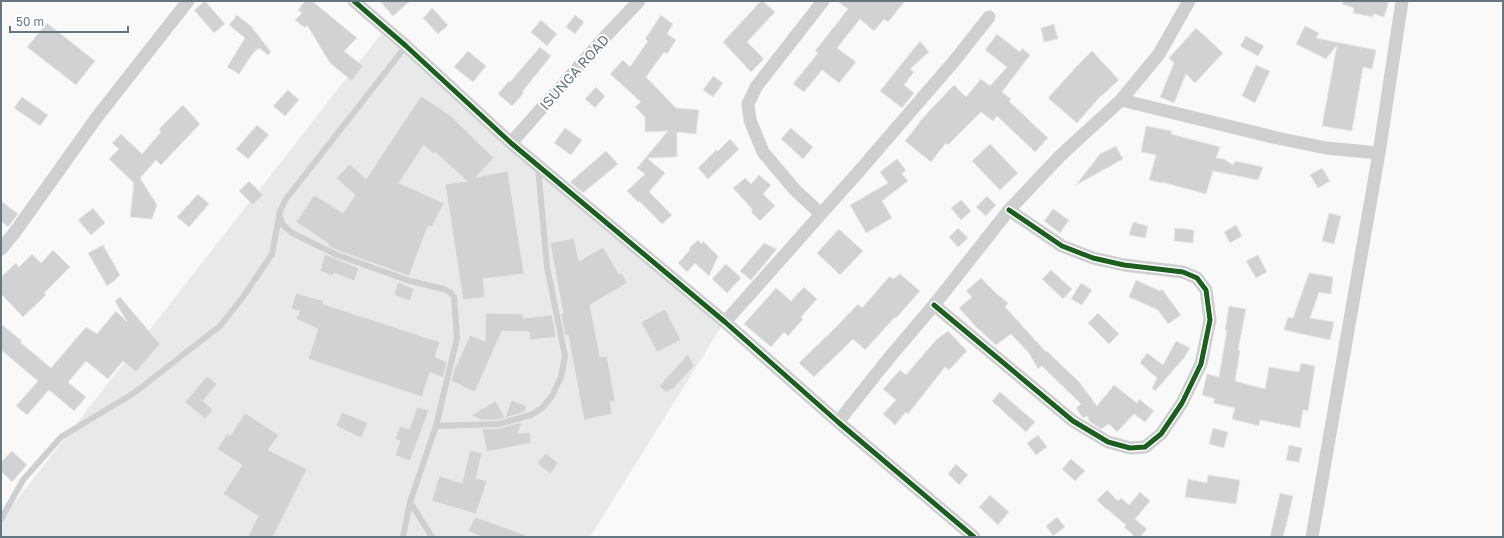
<svg xmlns="http://www.w3.org/2000/svg" width="1504" height="538" font-family="'Golos Text',sans-serif">
<style>
.built{fill:#e8e9e9}
.building{fill:#d0d2d3;stroke:#e8e8e8}
.lines{fill:none;stroke-linecap:round;stroke-linejoin:round}
.service{stroke:#cecfd0;stroke-width:6}
.minor{stroke:#cecfd0;stroke-width:13}
.cycleway-casing{stroke:#fff;stroke-width:8}
.cycleway{stroke:#1b5e20;stroke-width:5}
.labels{text-anchor:middle;dominant-baseline:central;stroke-width:4;stroke-linejoin:round;paint-order:stroke}
.street-label{font-size:14px;fill:#657683;stroke:#fff}
</style>
<rect width="100%" height="100%" fill="#f9f9f9"/>
<!-- built -->
<path class="built" d="M381,34L723,324L590,537H1V520Z"/>
<!-- building -->
<path class="building" d="M205,1L225,24L214,33L194,10Z
M305,1H312L357,38L344,51L363,66L352,81L330,63L307,25L305,28L295,20L302,13L298,10Z
M380,1H410L393,16Z
M761,1H763L775,12L747,42L764,59L751,72L723,42Z
M837,1H905L888,22L884,19L874,31L860,19L837,48L856,62L839,83L822,70L804,92L793,84L818,53L815,51L848,9Z
M1343,1H1389L1384,17L1374,14L1373,17L1353,13L1354,8L1342,4Z
M432,8L448,25L438,34L423,18Z
M237,15L251,26L271,52L268,55L259,48L253,53L239,74L227,67L245,38L229,25Z
M575,15L584,22L575,34L566,27Z
M661,15L673,24L667,34L676,40L667,54L664,52L646,77L676,108L699,110L696,134L677,132V157L647,158L665,173L649,192L672,215L662,224L639,201L638,202L627,191L645,174L637,168L668,131L645,132V117L635,107L641,102L610,74L623,60L630,67L648,41L645,39Z
M541,20L557,34L547,46L531,32Z
M47,23L95,61L76,85L27,47Z
M1054,24L1058,39L1044,42L1041,28Z
M1305,26L1319,33L1316,38L1376,50L1372,69L1363,67L1352,131L1322,126L1337,45L1326,59L1296,44Z
M1196,28L1223,53L1195,83L1186,74L1174,103L1160,97L1174,63L1169,58Z
M997,34L1020,52L1022,48L1030,55L1002,92L1011,99L1009,101L1048,138L1035,152L997,116L993,121L981,112L948,145L946,143L931,162L905,141L920,122H919L954,85L966,97L981,79L990,86L1007,67L985,50Z
M1246,36L1264,46L1258,56L1240,46Z
M920,41L929,52L910,69L914,72L904,85L914,93L902,108L880,91Z
M540,47L551,56L522,92L524,93L512,106L498,94L509,81L510,82Z
M468,51L486,66L473,82L454,67Z
M1092,51L1119,80L1098,99L1077,123L1048,98L1077,66Z
M1256,65L1270,71L1255,103L1242,96Z
M713,76L723,83L713,97L703,90Z
M596,87L605,96L595,108L585,99Z
M288,90L299,100L285,116L273,106Z
M421,96L450,115L494,158L476,177L508,171L524,274L483,279L485,297L463,300L445,184L467,181L435,152L433,154L424,145L399,183L444,203L432,227L428,226L409,276L339,251L328,246L329,244L296,222L314,195L343,213L355,195L336,178L350,164L366,179Z
M22,97L48,115L40,126L14,108Z
M183,105L200,124L161,165L156,160L140,178L157,205L152,219L130,217L134,183L109,159L119,149L112,143L121,134L142,154L161,132L159,129Z
M257,125L269,135L248,159L236,149Z
M1146,126L1172,131L1171,134L1220,147L1216,158L1224,159L1233,165L1235,161L1263,167L1258,180L1213,171L1206,194L1162,182V183L1149,180L1156,155L1141,152Z
M565,128L582,140L571,155L554,143Z
M791,128L813,147L803,159L781,139Z
M730,139L739,149L708,179L698,168L716,150L718,151Z
M990,144L1018,173L1000,190L972,161Z
M1116,146L1123,159L1076,185L1100,154Z
M606,151L618,164L583,193L570,182Z
M897,159L906,170L902,174L908,181L882,201L892,218L866,233L850,205L888,183L880,172Z
M1322,168L1330,181L1318,188L1310,175Z
M759,175L771,185L763,194L775,206L760,221L751,212L753,210L733,188L745,178L751,184Z
M249,181L263,195L253,205L239,191Z
M198,194L209,204L189,227L177,217Z
M987,196L996,205L986,216L976,207Z
M961,200L971,211L961,220L951,208Z
M1,201L18,214L8,227L1,221Z
M93,208L105,223L91,235L78,220Z
M1053,209L1069,220L1060,233L1044,221Z
M1329,213L1341,216L1334,244L1322,241Z
M1133,222L1148,226L1145,238L1129,235Z
M1236,225L1242,236L1230,243L1224,232Z
M958,228L968,238L958,247L949,237Z
M1175,228L1194,230L1193,243L1174,241Z
M839,229L863,251L840,275L817,253Z
M574,238L579,261L603,247L619,274L622,273L627,283L590,305L600,357L607,356L615,401L610,402L612,414L584,420L568,335L565,336L561,314L563,313L550,243Z
M698,240L702,244L703,241L718,256L709,276L695,263L687,272L678,263L690,250L689,248Z
M764,243L777,249L751,280L740,271Z
M103,245L120,275L114,281L107,286L88,253Z
M53,250L70,267L44,293L46,295L23,317L1,294V277L16,263L19,267L32,254L41,263Z
M325,254L359,268L354,281L334,273L333,276L320,271Z
M1258,255L1267,272L1256,278L1246,261Z
M726,264L741,278L727,293L712,279Z
M1051,270L1072,289L1063,299L1042,279Z
M1309,273L1333,277L1331,294L1319,292L1310,318L1334,322L1330,340L1284,330L1288,317L1293,318Z
M900,274L920,291L896,318L895,317L865,350L853,339L814,377L799,363L837,326L858,304L862,308L890,276L893,279Z
M981,278L997,294L1008,303L1005,307L1046,352L1047,351L1080,383L1097,406L1114,385L1137,403L1139,399L1154,411L1145,422L1134,414L1117,432L1109,424L1101,429L1090,422L1087,416L1083,418L1076,408L1081,404L1042,366L1038,369L1029,353L1011,334L996,345L976,327L959,308L972,297L966,291Z
M1136,280L1160,291L1162,289L1181,315L1168,324L1158,310L1129,297Z
M398,282L414,289L410,301L394,295Z
M1081,283L1092,290L1082,305L1071,299Z
M804,287L817,299L801,317L803,319L788,336L784,332L771,347L744,324L776,288L791,301Z
M296,293L324,301L323,304L440,342L435,357L447,362L443,378L430,372L422,397L308,359L318,329L296,319L300,311L291,309Z
M120,297L160,344L136,372L123,361L108,379L86,361L68,382L86,397L74,411L49,390L27,415L16,406L38,381L1,350V324L22,341L20,342L51,368L86,327L97,334L116,311L127,322L115,301Z
M1229,306L1246,309L1238,350H1240L1235,381L1265,389L1269,367L1299,372L1301,363L1315,366L1308,411L1303,410L1300,428L1260,420L1259,426L1232,419L1235,408L1213,403L1215,399L1202,395L1207,374L1219,377L1227,330H1225Z
M665,309L681,340L657,352L641,322Z
M486,313L524,314L523,318L552,315L556,337L530,340L529,332L502,331L475,392L451,381L455,366H456L470,335L485,341Z
M1098,313L1119,334L1109,344L1088,323Z
M948,331L967,351L949,370L945,367L908,414L906,412L895,425L883,414L896,400L883,389L900,370L906,375L936,340Z
M1176,341L1190,348L1184,358L1155,391L1152,388L1157,378L1140,363L1147,353L1163,365Z
M688,354L694,366L672,390L671,389L667,393L659,386Z
M207,376L217,384L203,401L213,410L205,419L185,402Z
M1000,392L1035,422L1026,432L992,401Z
M511,400L527,406L525,412L498,420H481L471,415L496,401L505,418Z
M417,407L429,410L410,461L395,455L400,441L395,439L400,426L409,429Z
M342,412L368,423L361,438L336,426Z
M245,413L279,435L268,450L307,469L273,537H248L258,516L223,494L242,465L217,449L227,434L230,436Z
M522,422L518,433L530,432L531,443L487,452L482,429L500,428Z
M1213,428L1228,432L1224,448L1209,444Z
M1038,435L1047,447L1036,455L1027,443Z
M1289,445L1302,448L1299,462L1286,460Z
M470,450L482,453L476,478L487,481L476,514L432,501L439,476L462,483Z
M12,451L27,465L12,482L1,471V462Z
M546,453L558,463L550,474L537,463Z
M1071,459L1085,471L1075,481L1062,469Z
M956,464L968,475L959,485L948,474Z
M1208,475L1240,480L1236,504L1185,497L1188,479L1207,483Z
M1107,490L1118,501L1121,498L1129,505L1140,492L1150,501L1135,519L1147,529L1140,537H1135L1124,527L1126,525L1107,509H1106L1097,500Z
M1280,493L1293,496L1289,514L1283,537H1270Z
M990,495L1009,512L998,525L979,507Z
M475,517L526,535V537H482L468,531Z
M1057,517L1065,527L1053,536L1046,526Z"/>
<g class="lines">
<!-- service -->
<path class="service" d="M280,218L283,225L292,233L337,255L410,281L444,289L451,293L454,297L457,338L436,426L410,502L403,537
M436,426L499,424L531,415L542,408L552,396L561,377L565,356L547,267L538,167
M410,502L432,537
M1,519L23,480L61,437L134,393L220,326L243,297L272,254L280,211L286,199L406,46"/>
<!-- minor -->
<path class="minor" d="M354,1L406,46L511,143L725,322L838,422L974,537
M1121,100L1277,138L1326,148L1379,153
M511,143L604,38L639,1
M821,214L795,190L763,152L750,120L748,104L756,87L823,1
M1,249L15,232L97,117L188,1
M934,305L1073,421L1108,442L1130,448L1145,447L1161,434L1182,403L1201,364L1210,320L1206,290L1197,278L1183,272L1124,265L1093,258L1062,246L1009,210
M725,322L861,169L955,60L989,17
M838,422L889,358L934,305L1009,210L1060,156L1121,100L1159,54L1189,1
M1312,537L1379,153L1402,1"/>
<defs>
<path id="cycleway" d="M354,1L406,46L511,143L725,322L838,422L974,537
M934,305L1073,421L1108,442L1130,448L1145,447L1161,434L1182,403L1201,364L1210,320L1206,290L1197,278L1183,272L1124,265L1093,258L1062,246L1009,210"/>
</defs>
<!-- cycleway casing -->
<use href="#cycleway" class="cycleway-casing"/>
<!-- cycleway -->
<use href="#cycleway" class="cycleway"/>
</g>
<g class="labels">
<!-- street labels -->
<g class="street-label">
<text transform="translate(574 72) rotate(-48)">ISUNGA ROAD</text>
</g>
</g>
<!-- border -->
<rect width="1504" height="538" fill="none" stroke="#657683" stroke-width="4"/>
<!-- scale -->
<path d="M10 26v6h118v-6" fill="none" stroke="#657683" stroke-width="2"/>
<text x="16" y="26" font-size="12" fill="#657683" stroke="#ffffff" stroke-width="3" paint-order="stroke">50 m</text>
</svg>
